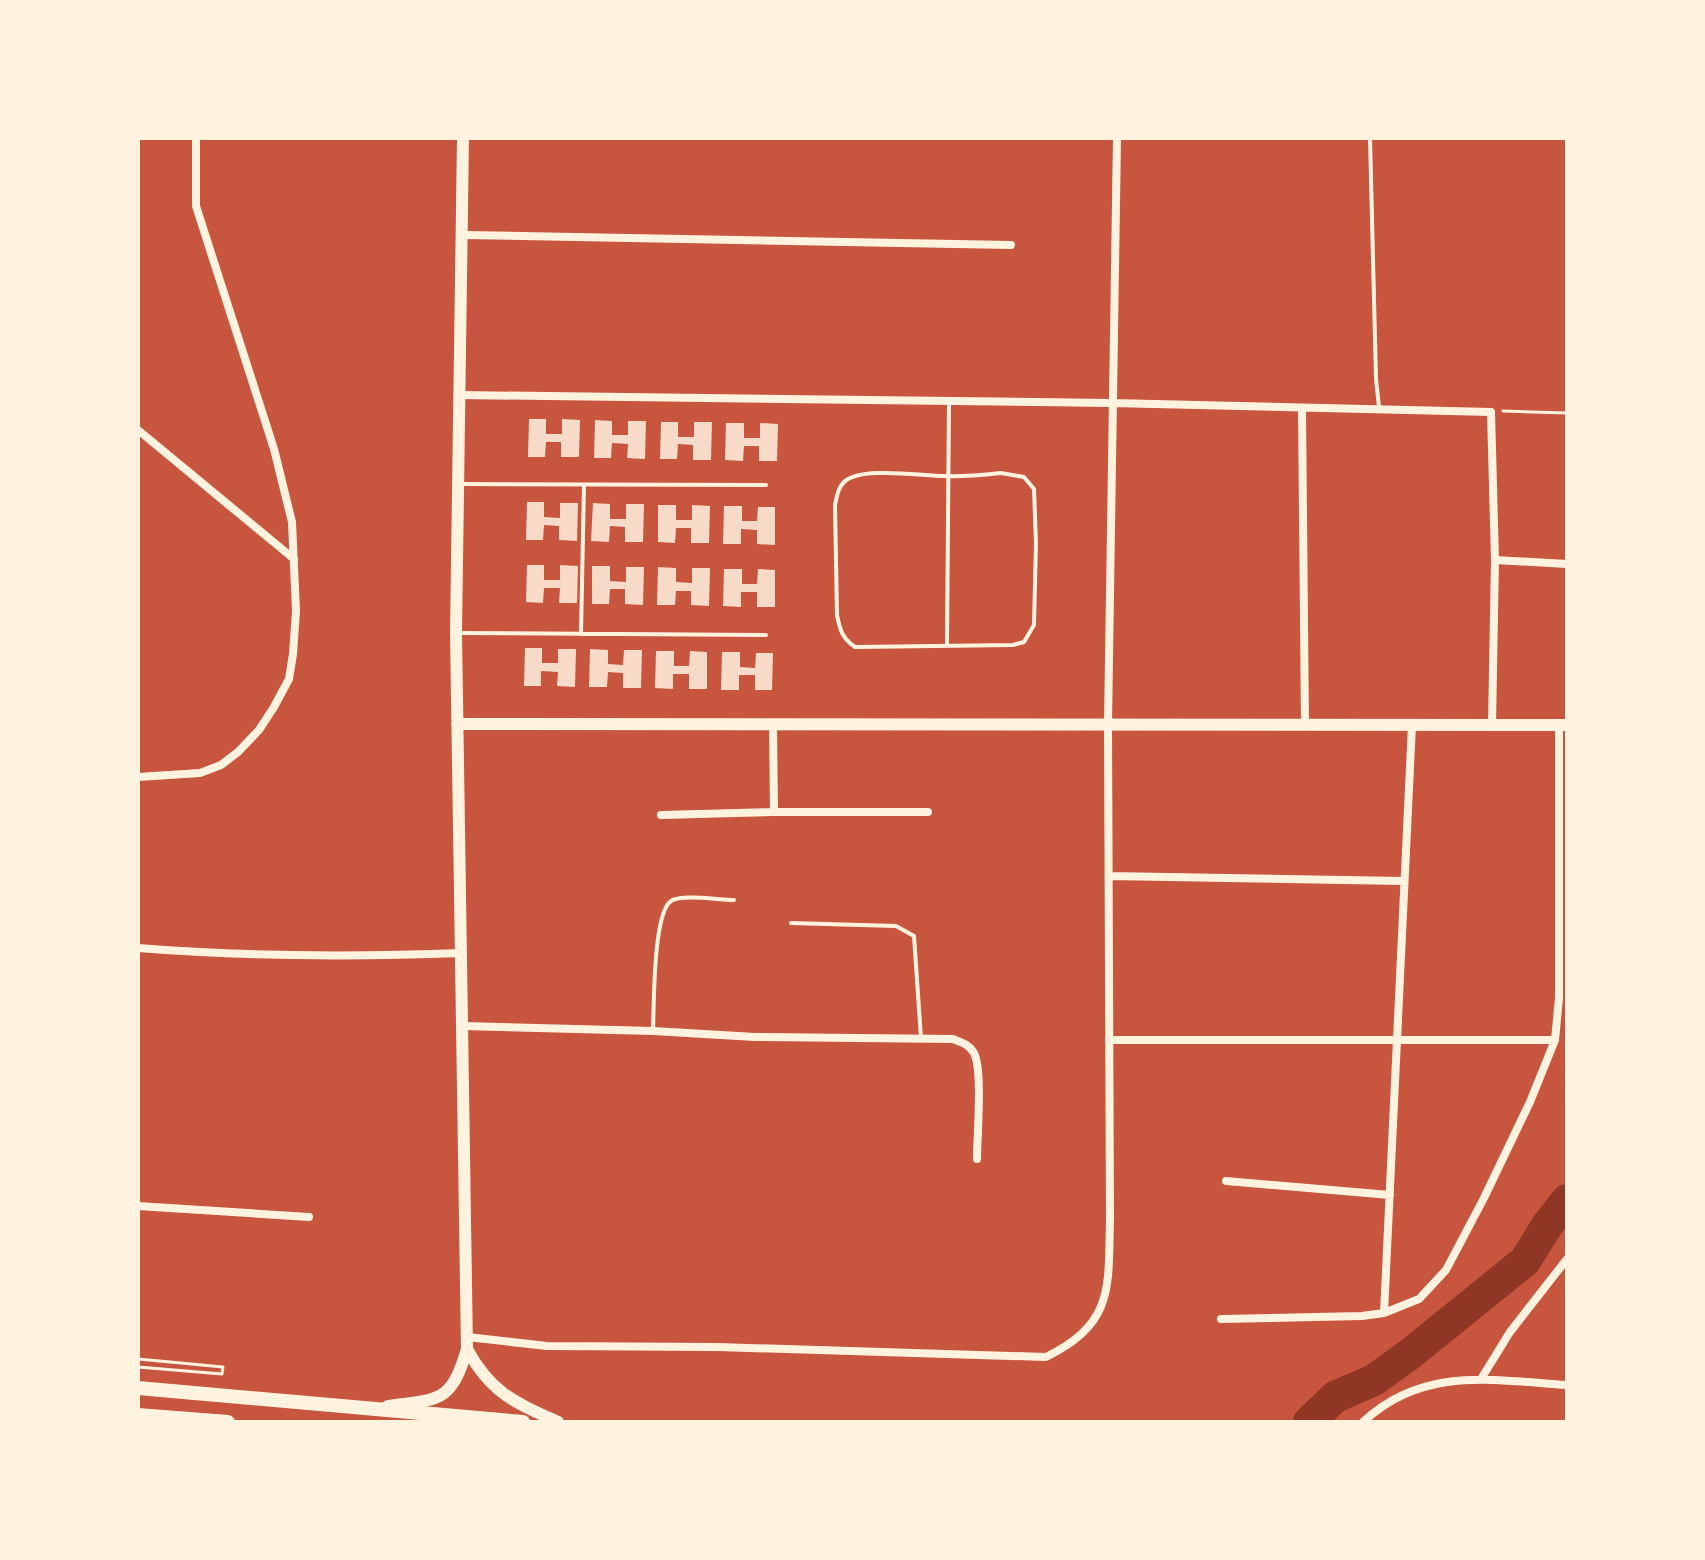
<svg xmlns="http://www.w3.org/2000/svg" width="1705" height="1560" font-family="Raleway,sans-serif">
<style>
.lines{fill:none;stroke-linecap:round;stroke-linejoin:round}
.river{stroke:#8f3625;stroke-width:32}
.building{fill:#f7dbc8}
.path{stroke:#fff3e0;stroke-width:3}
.service{stroke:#fff3e0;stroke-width:4}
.minor{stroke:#fff3e0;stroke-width:8}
.secondary{stroke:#fff3e0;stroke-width:12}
.primary{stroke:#fff3e0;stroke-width:14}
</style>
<rect width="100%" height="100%" fill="#c8553d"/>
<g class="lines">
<!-- river -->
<path class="river" d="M1309,1422L1335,1397L1374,1380L1410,1354L1525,1261L1548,1224L1567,1200"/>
</g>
<!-- building -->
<path class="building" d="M529,419H546V434H562V419L580,420L579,457H561V442H546L545,457H528Z
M595,420L612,421V435H628V421H646L645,459L627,458L628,444L612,443L611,458H594Z
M661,422H678V437H694V422H712L711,460H693V445L678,444L677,459H660Z
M726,423H744V438H760V423L778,424L777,461H759V446H744L743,461L725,460Z
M527,502H544V517L560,518V503H578L577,541L559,540V526L544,525L543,540H526Z
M593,503L610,504V519H626V504H644L643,542H625V527L610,526L609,542L591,541Z
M658,505H676V520H692V505L710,506L709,543H691V528H676L675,543L658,542Z
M724,506H742V521H757L758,507H775V545L757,544V530L741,529V544H723Z
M527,565H544V580H560V565L578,566L577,603H559L560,588H544L543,603L526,602Z
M592,566H610V581L626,582V567H644L643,605L625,604V589H610L609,604H592Z
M658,567L676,568V582L692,583V568H710L709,606L691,605V591H676L675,605H657Z
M724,569H742V584H757L758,569L775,570V607H757V592H741V607L723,606Z
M525,648H542V663H558V649H576L575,687L557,686L558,672L541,671V686H524Z
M590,649L608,650V664L623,665L624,650H642L641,688H623V673L608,672L607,687H589Z
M656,651H674V666H689L690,651L707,652V689H689V674H673V689L655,688Z
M722,652H740V667L755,668L756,653H773L772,690H755V675H739V690H721Z"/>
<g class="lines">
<!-- path -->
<path class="path" d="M1503,411L1567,413
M138,1359L223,1367L222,1374L138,1367"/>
<!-- service -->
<path class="service" d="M1370,138L1376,379L1379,407
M1001,473L1024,477L1034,489L1036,543L1034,625L1024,642L1013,645L855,647C842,638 840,630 837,615L835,505C837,496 838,488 844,482C861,466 921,476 944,476C963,477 982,475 1001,473Z
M460,484L766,485
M460,633L766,635
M581,634L584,485
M947,643L949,402
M791,923L896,926L914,936L921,1038
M653,1031C654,1007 653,913 671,901C682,894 719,900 734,900"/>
<!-- minor -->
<path class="minor" d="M463,235L1011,245
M458,395L1112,403L1491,412L1495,560L1492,725
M1302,409L1305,725
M138,430L294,559
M1495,560L1567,564
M773,724L774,812H928
M138,777L200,773L221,765L238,752L259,730L274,707L289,679L293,654L296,611L292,522L274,449L196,206V138
M661,815L774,812
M1109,876L1404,881
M138,948C249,957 352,957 463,953
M463,1026L653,1031L755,1037L953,1039C962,1043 969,1044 974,1053C983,1071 977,1136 977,1159
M1110,1040H1555
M1226,1181L1390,1195
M138,1206L309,1217
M1384,1313L1412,725
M1221,1319L1362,1316L1384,1313L1419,1299L1446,1270L1484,1198L1530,1102L1555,1040L1559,998V725
M467,1337L547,1346L717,1347L1046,1357C1115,1323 1108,1287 1110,1219L1108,724L1117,138
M1481,1379L1510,1332L1567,1259
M1363,1422C1423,1366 1492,1380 1567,1385"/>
<!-- secondary -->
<path class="secondary" d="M457,724L1567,725
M467,1349C491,1393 514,1402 558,1422
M388,1406C440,1399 451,1403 467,1349L456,633L463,138"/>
<!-- primary -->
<path class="primary" d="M138,1388L523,1422
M138,1415L228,1422"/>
</g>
<!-- border -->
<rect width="1705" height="1560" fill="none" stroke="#fff3e0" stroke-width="280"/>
</svg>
